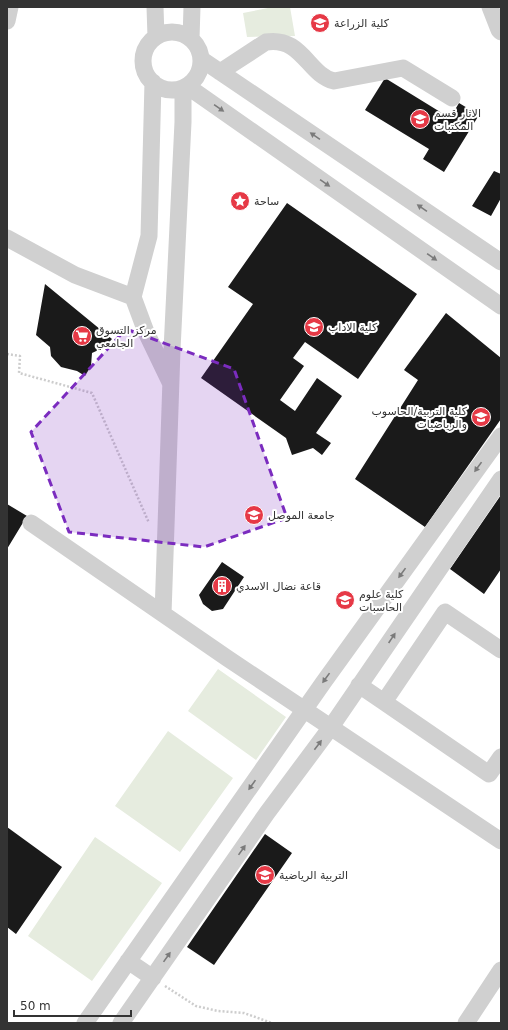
<svg xmlns="http://www.w3.org/2000/svg" width="508" height="1030" font-family="'DejaVu Sans','Noto Naskh Arabic',sans-serif">
<style>
.green{fill:#e6ecdf}
.building{fill:#1a1a1a}
.lines{fill:none;stroke-linecap:round;stroke-linejoin:round}
.path{stroke:#cdcdcd;stroke-width:2.5;stroke-dasharray:2 2;stroke-linecap:butt}
.minor{stroke:#d0d0d0;stroke-width:17}
.oneway{fill:#7a7a7a}
.marked{fill:#7b2cbf;fill-opacity:0.2;stroke:#7b2cbf;stroke-width:3;stroke-dasharray:8 5;stroke-linejoin:round}
.labels{text-anchor:middle;dominant-baseline:central;stroke-width:4;stroke-linejoin:round;paint-order:stroke}
.poi-label{font-size:11px;fill:#333;stroke:#fff;text-anchor:start}
</style>
<rect width="100%" height="100%" fill="#fff"/>
<!-- green -->
<path class="green" d="M273,7H290L295,36L247,37L243,13Z
M218,669L286,717L256,760L188,711Z
M168,731L233,778L180,852L115,806Z
M95,837L162,883L92,981L28,936Z"/>
<!-- building -->
<path class="building" d="M385,78L450,118L459,103L479,115L444,172L423,159L429,149L365,110Z
M494,171L501,174V198L491,216L472,206Z
M287,203L417,294L358,379L305,342L293,358L304,366L280,400L295,411L317,378L342,396L316,433L331,443L322,455L313,448L292,455L286,438L201,378L253,304L228,287Z
M45,284L112,339L105,347L92,353L91,366L85,376L77,371L61,367L51,356L50,347L36,335Z
M446,313L501,358V419L425,527L355,479L418,380L404,370Z
M501,495V569L484,594L450,569Z
M7,504L27,516L7,549Z
M222,562L244,577L223,609L212,611L203,604L199,595Z
M7,827L62,867L16,934L7,927Z
M265,834L292,853L214,965L187,947Z"/>
<g class="lines">
<!-- path -->
<path class="path" d="M7,354L20,356L19,373L92,393L149,523
M165,986L196,1006L218,1011L244,1013L272,1023"/>
<!-- minor -->
<path class="minor" d="M155,7L156,37
M490,7L499,30L501,32
M7,21L10,7
M143 61a29 29 0 1 1 58 0a29 29 0 1 1-58 0Z
M191,39L192,7
M201,59L501,262
M220,72L266,42C302,36 308,75 334,81L403,68L452,98
M187,86L501,306
M7,238L75,275L133,297L149,236L153,82
M133,297L146,332L170,382
M31,523L227,658L501,841
M163,614L172,350L183,122V88
M501,650L445,612L384,702L489,774L501,757
M359,685L384,702
M128,961L153,978
M85,1023L323,683L501,436
M121,1023L267,813L331,727L501,479
M466,1023L501,970"/>
</g>
<!-- one-way arrows -->
<defs><path id="oneway-solid" d="M-6-.8H1V-3.2L6.5 0L1 3.2V.8H-6Z"/></defs>
<g class="oneway">
<use href="#oneway-solid" transform="translate(219 108) rotate(35)"/>
<use href="#oneway-solid" transform="translate(315 136) rotate(-146)"/>
<use href="#oneway-solid" transform="translate(325 183) rotate(35)"/>
<use href="#oneway-solid" transform="translate(422 208) rotate(-146)"/>
<use href="#oneway-solid" transform="translate(432 257) rotate(35)"/>
<use href="#oneway-solid" transform="translate(478 467) rotate(126)"/>
<use href="#oneway-solid" transform="translate(402 573) rotate(126)"/>
<use href="#oneway-solid" transform="translate(392 638) rotate(-56)"/>
<use href="#oneway-solid" transform="translate(326 678) rotate(126)"/>
<use href="#oneway-solid" transform="translate(318 745) rotate(-53)"/>
<use href="#oneway-solid" transform="translate(252 785) rotate(125)"/>
<use href="#oneway-solid" transform="translate(242 850) rotate(-55)"/>
<use href="#oneway-solid" transform="translate(167 957) rotate(-55)"/>
</g>
<!-- marked area -->
<path class="marked" d="M126,329L234,369L287,518L204,547L69,532L31,432Z"/>
<!-- icons -->
<defs>
<symbol id="university-disc" viewBox="-11 -11 22 22"><circle r="9.5" fill="#e63946" stroke="#fff"/><path d="M0-5L7-2L0 1L-7-2ZM-4 1L0 2.5L4 1V4Q0 6-4 4Z" fill="#fff"/></symbol>
<symbol id="sight-disc" viewBox="-11 -11 22 22"><circle r="9.5" fill="#e63946" stroke="#fff"/><path d="M0-6L1.8-2.2L6-1.7L2.9 1.2L3.7 5.4L0 3.3L-3.7 5.4L-2.9 1.2L-6-1.7L-1.8-2.2Z" fill="#fff"/></symbol>
<symbol id="supermarket-disc" viewBox="-11 -11 22 22"><circle r="9.5" fill="#e63946" stroke="#fff"/><path d="M-6-5.5h2.5l.6 2H6L4.5 2H-2.5L-4.4-4H-6ZM-1.5 3.2a1.3 1.3 0 1 0 .1 0ZM3 3.2a1.3 1.3 0 1 0 .1 0Z" fill="#fff"/></symbol>
<symbol id="building-disc" viewBox="-11 -11 22 22"><circle r="9.5" fill="#e63946" stroke="#fff"/><path d="M-4-6H4V6H1V3H-1V6H-4ZM-2.5-4.3h1.7v1.8h-1.7ZM.8-4.3h1.7v1.8H.8ZM-2.5-1h1.7V.8h-1.7ZM.8-1h1.7V.8H.8Z" fill="#fff"/></symbol>
</defs>
<g fill-rule="evenodd">
<use href="#university-disc" x="309" y="12" width="22" height="22"/>
<use href="#university-disc" x="409" y="108" width="22" height="22"/>
<use href="#sight-disc" x="229" y="190" width="22" height="22"/>
<use href="#university-disc" x="303" y="316" width="22" height="22"/>
<use href="#supermarket-disc" x="71" y="325" width="22" height="22"/>
<use href="#university-disc" x="470" y="406" width="22" height="22"/>
<use href="#university-disc" x="243" y="504" width="22" height="22"/>
<use href="#building-disc" x="211" y="575" width="22" height="22"/>
<use href="#university-disc" x="334" y="589" width="22" height="22"/>
<use href="#university-disc" x="254" y="864" width="22" height="22"/>
</g>
<g class="labels">
<!-- poi labels -->
<g class="poi-label">
<text x="334" y="23">كلية الزراعة</text>
<text x="434" y="113">الاثار قسم<tspan x="434" dy="13">المكتبات</tspan></text>
<text x="254" y="201">ساحة</text>
<text x="328" y="327">كلية الاداب</text>
<text x="96" y="330">مركز التسوق<tspan x="96" dy="13">الجامعي</tspan></text>
<text x="467" y="411" text-anchor="end">كلية التربية/الحاسوب<tspan x="467" dy="13">والرياضيات</tspan></text>
<text x="268" y="515">جامعة الموصل</text>
<text x="236" y="586">قاعة نضال الاسدي</text>
<text x="359" y="594">كلية علوم<tspan x="359" dy="13">الحاسبات</tspan></text>
<text x="279" y="875">التربية الرياضية</text>
</g>
</g>
<!-- border -->
<rect width="508" height="1030" fill="none" stroke="#333333" stroke-width="16"/>
<!-- scale -->
<path d="M14 1010v6h117v-6" fill="none" stroke="#333333" stroke-width="2"/>
<text x="20" y="1010" font-size="12" fill="#333333" stroke="#ffffff" stroke-width="3" paint-order="stroke">50 m</text>
</svg>
